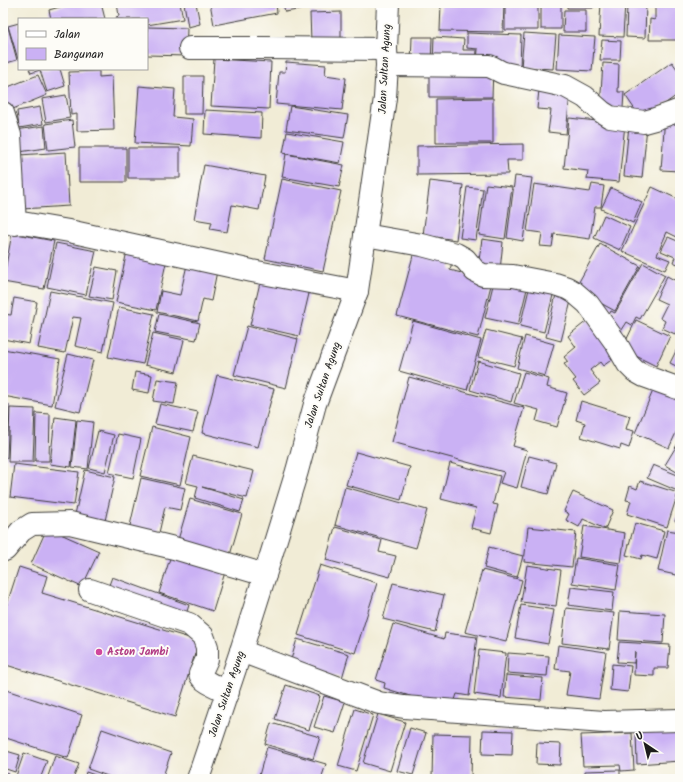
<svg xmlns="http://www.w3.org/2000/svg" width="683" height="782" font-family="Kalam,sans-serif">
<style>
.building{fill:#cab1f4}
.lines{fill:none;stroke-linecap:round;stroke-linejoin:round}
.minor-casing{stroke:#3c3b38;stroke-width:24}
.highway-casing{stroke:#3c3b38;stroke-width:24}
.minor{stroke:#fff;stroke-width:22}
.highway{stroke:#fff;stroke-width:22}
.hotel-dot{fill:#d1479c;stroke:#fdfcf7;stroke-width:1.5}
.labels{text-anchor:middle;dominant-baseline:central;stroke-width:4;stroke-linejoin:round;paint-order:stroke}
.street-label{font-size:11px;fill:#1c1c1c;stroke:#fdfcf7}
.hotel-label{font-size:11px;font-weight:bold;fill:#b23c85;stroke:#fdfcf7;text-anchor:start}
</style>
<rect width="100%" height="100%" fill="#fdfcf7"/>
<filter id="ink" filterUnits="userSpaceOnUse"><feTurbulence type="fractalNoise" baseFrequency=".025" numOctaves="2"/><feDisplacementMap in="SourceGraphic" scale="8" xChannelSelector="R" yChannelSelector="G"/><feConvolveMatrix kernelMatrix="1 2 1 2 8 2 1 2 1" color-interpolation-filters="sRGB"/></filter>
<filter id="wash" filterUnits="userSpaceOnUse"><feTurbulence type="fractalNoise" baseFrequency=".012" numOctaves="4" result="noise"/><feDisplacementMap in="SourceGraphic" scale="16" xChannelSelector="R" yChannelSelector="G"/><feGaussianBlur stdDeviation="0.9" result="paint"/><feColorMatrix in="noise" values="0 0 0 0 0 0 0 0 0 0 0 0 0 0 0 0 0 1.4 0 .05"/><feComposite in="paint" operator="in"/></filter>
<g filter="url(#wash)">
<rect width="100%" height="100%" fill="#f1ecd6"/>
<g id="blocks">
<!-- building -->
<path class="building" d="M69,3H101L105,19H51L49,10L70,4Z
M117,3H180L183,19L147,25V19H117L116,17L119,16Z
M184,3H196L200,24L188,27Z
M210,3H276L277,13L214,25Z
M283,3H335V4L285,12Z
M441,3H504L503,32L440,31Z
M505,3H538V30H505Z
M541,3H561V29H541Z
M567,3H594L593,8H567Z
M601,3H625L623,37L599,36Z
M627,3H646L645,38L626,37Z
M655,3H680V40H649L650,19L655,20Z
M564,10H586V32H563Z
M341,12V39L311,41L310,13Z
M19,23V59H18L8,26Z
M8,27L17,60L3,64V28Z
M147,27L187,28L186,56L147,55Z
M467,33L521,35L520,69L477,63L478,49L467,48Z
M524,33L556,35L553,69L521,67Z
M559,35L595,37L592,71L557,69Z
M412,37H432L431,64H411Z
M434,37L464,39L463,50H477L476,66L433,64Z
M602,40L621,41L620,60H600Z
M214,59L271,62L269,109L211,106Z
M286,62L326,65L325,75L346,78L342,110L276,104L279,72H285Z
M672,62L680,73V93L642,120L625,95Z
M603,63L619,64L618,92H624L623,108L600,107Z
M429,68H493L492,97H429Z
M29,69H60L65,86L47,92L40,70L31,73Z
M99,71V77L112,76L114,130L77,131V114L71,115L69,72Z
M38,75L47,95L8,111L3,99V89Z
M184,76H203L202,114H184Z
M139,86L175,89L173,117L193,119L191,146L135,143Z
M539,90L570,93L566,134L548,132L551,110L537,109Z
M66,95L70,118L46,122L42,99Z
M493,98V143H436V99Z
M290,106L348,115L344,138L286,130Z
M40,107L43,124L19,128L17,111Z
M205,110L262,113L261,138L204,134Z
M665,116L680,117L679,171L661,170Z
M569,118L625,124L619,182L587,179L588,171L564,168Z
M72,120L75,147L48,150L45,124Z
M629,125L647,126L642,178L624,176Z
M44,126L46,148L19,152L16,130Z
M287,132L344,142L340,163L283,153Z
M523,144V160H507L508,174L417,175V146Z
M79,148H126V182H79Z
M128,148H180V178H128Z
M66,152L69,206L22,209L19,155Z
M286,154L344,165L339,187L282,177Z
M204,165L265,176L259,210L232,205L227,232L210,229L212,222L194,219Z
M515,176L532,178L523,241L507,238Z
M282,179L341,191L323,271L265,259Z
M430,181L463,185L456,240L423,235Z
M486,184L512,187L505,239L479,235Z
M534,184L590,192L592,184L604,186L601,207H595L590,239L554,234L552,247L540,246L542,233L527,231Z
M467,187L483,189L476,240L460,238Z
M652,187L680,200V229L677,237L667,232L657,255L670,260L665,270L622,251Z
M611,188L642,202L633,223L601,209Z
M604,215L630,227L620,250L594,238Z
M12,233L54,241L44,289L3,282Z
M668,237L680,242V265L673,262L675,257L661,251Z
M482,239L503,242L500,270L478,267Z
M56,243L96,251L86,295L47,287Z
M600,244L640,266L615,311L575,289Z
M415,248L453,258L450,270L492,281L478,337L397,316Z
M127,251L167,258L156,310L116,302Z
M643,263L665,275L640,319L636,317L632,325L627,322L620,333L604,324L611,311L615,313Z
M187,265L217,271L211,301L203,299L198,321L157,312L161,291L180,295Z
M96,267L117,271L112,300L89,296Z
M262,274L311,285L299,336L250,325Z
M667,276L680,283V323L675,334L662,328L665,321L660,318L667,304L656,299Z
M495,277L528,285L518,325L485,318Z
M530,285L554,291L544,332L520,326Z
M557,290L573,293L561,341L546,337Z
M50,291L113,303L103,352L75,346L81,318L73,317L65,353L38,348Z
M14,298L37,302L29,344L3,339V314L11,315Z
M119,307L154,314L143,364L108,357Z
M159,314L200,323L196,340L155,332Z
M588,320L621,353L603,366L600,362L590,370L600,383L584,395L573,381L576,379L564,364L568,362L564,357L576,347L568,336Z
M636,320L670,336L656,366L622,349Z
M413,321L481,340L467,390L399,371Z
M247,326L298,339L286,388L234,375Z
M486,330L522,339L514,366L478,357Z
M153,333L184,340L176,372L145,365Z
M525,336L554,344L545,376L517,368Z
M680,343V368L670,363Z
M3,349L60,359L52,405L3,396Z
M68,354L93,360L80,412L55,406Z
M478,361L519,373L511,402L470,390Z
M135,372L152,375L149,393L132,390Z
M524,372L549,379L547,387L567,393L557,427L536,421L539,410L514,403Z
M217,375L274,389L258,447L202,433Z
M409,377L524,408L513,446L527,450L517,488L500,483L504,472L392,442Z
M157,379L178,382L174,404L153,401Z
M655,386L680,397V424L669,448L635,433Z
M581,401L630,416L626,429L634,431L629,448L621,445L620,449L581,437L585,423L576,420Z
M160,404L198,412L193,432L155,424Z
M3,405H9L7,458H3Z
M10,408L35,409L33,462H8Z
M36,413L50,414L49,461H35Z
M55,417L76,420L71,467L50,464Z
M77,420L93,422L88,469L72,467Z
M152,427L191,437L180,485L140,476Z
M98,431L114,435L105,472L89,468Z
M118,434L141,439L133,478L109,473Z
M680,440V474L665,465Z
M356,452L410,467L401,500L346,485Z
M193,456L254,471L247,498L202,487L244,500L240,512L195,498L198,486L186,483Z
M529,456L556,463L548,494L521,487Z
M450,463L500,476L493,504L498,505L491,533L471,528L476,508L441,499Z
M14,464L79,472L74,505L10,497Z
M653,465L680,476V492L647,478Z
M85,470L115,477L104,525L74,519Z
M141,478L185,488L180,510L165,507L158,537L129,530Z
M640,481L678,493L667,527L627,514L631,501L626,500L630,486L637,489Z
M345,487L427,510L416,548L335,525Z
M573,492L613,510L605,529L583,519L579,527L566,520L569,514L564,511Z
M190,499L242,514L230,555L178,540Z
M680,510V523L675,521Z
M635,523L664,531L657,559L642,555L641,559L626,555Z
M584,526L625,533L621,563L579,557Z
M335,527L382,540L379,552L396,556L390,577L326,560Z
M528,527L576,532L572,567L524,562Z
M47,528L99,551L82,587L31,564Z
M667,530L680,532V576L658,571Z
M489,547L523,556L517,577L484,568Z
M172,552L226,569L213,611L159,593Z
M576,558L620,565L616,590L572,583Z
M320,565L377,583L355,653L298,635Z
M527,565L561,570L556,606L521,602Z
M19,567L47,576L42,593L199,641L175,717L3,664V616Z
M482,570L522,580L506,642L465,632Z
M112,577L189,605L184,621L106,593Z
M393,583L444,595L435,632L383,619Z
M571,587L614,592L612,611L568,605Z
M521,605L554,610L548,644L515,638Z
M566,608L614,613L609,649L562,643Z
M620,611L665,614L663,643L618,640Z
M393,624L444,639L445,633L477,637L469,696L457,694L452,709L384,688L385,683L376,680Z
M297,639L349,654L342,678L290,663Z
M619,642L670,645L668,668H654V676L634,675L635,651L634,663L617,662Z
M558,645L606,652L599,699L566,695L570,671L555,669Z
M479,650L506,653L501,698L474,694Z
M508,653L549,656L547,676L507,673Z
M612,664L631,666L628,692L610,690Z
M506,675L543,678L541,700L504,697Z
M286,685L320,696L309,730L275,719Z
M3,689L82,715L68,758L3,737Z
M324,696L345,702L335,733L314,727Z
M355,709L373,715L356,771L338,766Z
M378,714L405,722L390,771L363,763Z
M271,723L320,737L313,759L265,744Z
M410,728L426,733L413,775L397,771Z
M102,729L171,753L162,779H116L88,769Z
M680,729V761L637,764L636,732Z
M483,730L513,731L512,755L482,754Z
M632,733L634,770L621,771L620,765L583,766L581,735Z
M433,734L472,735L471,779L432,778Z
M537,743L561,744L560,765L536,764Z
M267,747L326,764L321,779H258Z
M3,750L20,755L15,772L3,768Z
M24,753L47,761L40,779H15Z
M55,756L79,764L73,779H47Z
M620,770V779H585V771Z
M3,771L9,774L6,779H3Z
M86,772L107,779H84Z"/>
</g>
</g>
<g filter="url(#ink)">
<use href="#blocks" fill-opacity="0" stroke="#3c3b38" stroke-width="1"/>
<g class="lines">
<defs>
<path id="minor" d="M190,48H263L386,49
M387,65L489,66C495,68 498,71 504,73L565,86L585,97L602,112L610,117L644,122L655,119L680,110
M3,113L10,135L15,224
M3,224L22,223L69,231L252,271L357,291
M365,235L422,245L456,254L465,259L475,271L483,275L513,276L555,284L567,288L574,292L588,304L616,343L628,364L635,371L644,376L680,389
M3,549L5,550L21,531L32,524L70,523L174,548L265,575
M90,590L189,624L203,636L207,647V659L200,674C202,682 220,688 228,692
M241,651L379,703L404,707L604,722L680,720"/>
<path id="highway" d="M198,779L241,651L265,575L297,471L315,404L357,291L385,98L387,65L386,49L388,3"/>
</defs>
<!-- minor casing -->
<use href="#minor" class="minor-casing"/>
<!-- highway casing -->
<use href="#highway" class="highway-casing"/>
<!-- minor -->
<use href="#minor" class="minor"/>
<!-- highway -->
<use href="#highway" class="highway"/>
</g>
</g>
<!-- markers -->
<circle class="hotel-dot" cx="99" cy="652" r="4"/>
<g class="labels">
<!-- street labels -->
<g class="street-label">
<text transform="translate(385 69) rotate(-87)">Jalan Sultan Agung</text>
<text transform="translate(323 385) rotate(-71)">Jalan Sultan Agung</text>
<text transform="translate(227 694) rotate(-71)">Jalan Sultan Agung</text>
</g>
<!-- hotel labels -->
<g class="hotel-label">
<text x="107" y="652">Aston Jambi</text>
</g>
</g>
<!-- margin -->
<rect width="683" height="782" fill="none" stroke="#fdfcf7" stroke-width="16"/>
<!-- legend -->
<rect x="18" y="18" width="130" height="52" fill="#fdfcf7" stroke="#a3a29f"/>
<rect x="26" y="31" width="20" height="6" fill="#ffffff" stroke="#a3a29f"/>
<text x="54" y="38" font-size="12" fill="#1c1c1c">Jalan</text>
<rect x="26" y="48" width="20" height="12" fill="#cab1f4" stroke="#a3a29f"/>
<text x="54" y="58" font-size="12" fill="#1c1c1c">Bangunan</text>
<!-- north arrow -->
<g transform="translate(645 744) rotate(325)" stroke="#fdfcf7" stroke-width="3" paint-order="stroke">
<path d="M0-3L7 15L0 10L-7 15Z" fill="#1c1c1c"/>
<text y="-6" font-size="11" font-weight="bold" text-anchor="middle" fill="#1c1c1c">U</text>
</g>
</svg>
